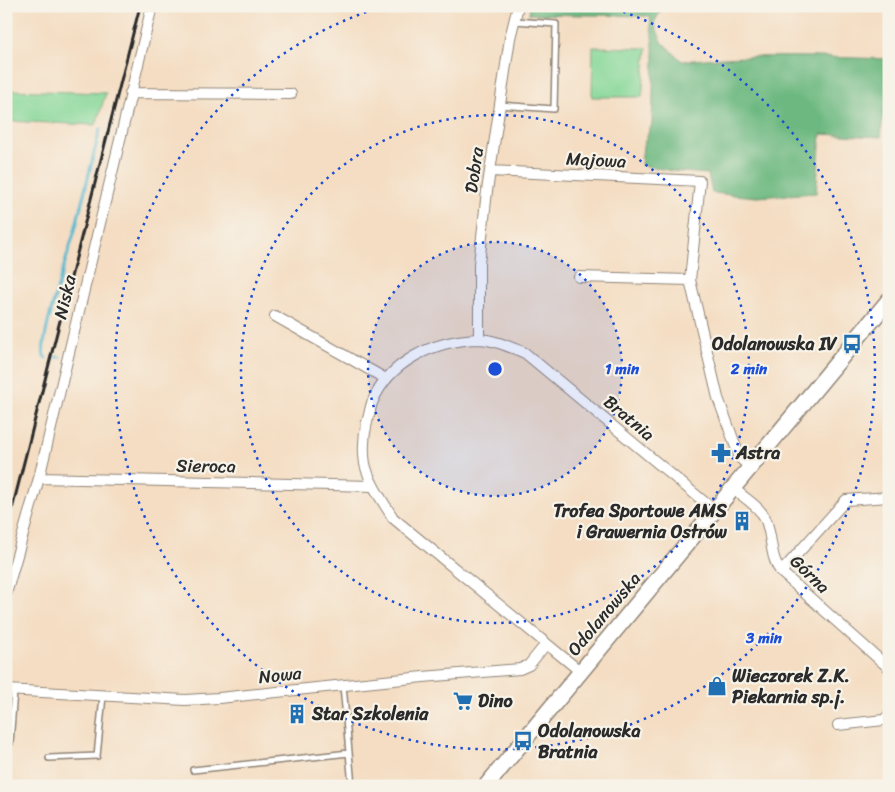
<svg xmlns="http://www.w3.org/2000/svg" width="895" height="792" font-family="Sriracha,sans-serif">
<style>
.green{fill:#85d798;stroke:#588162}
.forest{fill:#6cb880;stroke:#4c7256}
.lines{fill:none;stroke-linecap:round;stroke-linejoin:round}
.stream{stroke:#52b8d1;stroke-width:3}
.lane-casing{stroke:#908476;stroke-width:8}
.street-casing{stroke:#908476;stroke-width:12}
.secondary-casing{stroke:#908476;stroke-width:18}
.lane{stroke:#fff;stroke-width:5}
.street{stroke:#fff;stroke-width:10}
.secondary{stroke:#fff;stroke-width:15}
.rail{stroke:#2b2b2b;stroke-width:3}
.ring{fill:none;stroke:#1d4ed8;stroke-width:2.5;stroke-dasharray:2.5 5}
.labels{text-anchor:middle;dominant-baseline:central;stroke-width:4.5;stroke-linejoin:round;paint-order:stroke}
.street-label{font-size:18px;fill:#2b2b2b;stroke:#f7f3e8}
.poi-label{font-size:18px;font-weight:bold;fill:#2b2b2b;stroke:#f7f3e8;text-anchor:start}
.centre{fill:#1d4ed8;stroke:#f7f3e8;stroke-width:2.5}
.ring-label{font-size:15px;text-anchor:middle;font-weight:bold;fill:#1d4ed8;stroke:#f7f3e8;stroke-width:4.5;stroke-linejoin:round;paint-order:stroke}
</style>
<rect width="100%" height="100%" fill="#f7f3e8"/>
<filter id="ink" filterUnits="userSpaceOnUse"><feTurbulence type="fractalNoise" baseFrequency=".02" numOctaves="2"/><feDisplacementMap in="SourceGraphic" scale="10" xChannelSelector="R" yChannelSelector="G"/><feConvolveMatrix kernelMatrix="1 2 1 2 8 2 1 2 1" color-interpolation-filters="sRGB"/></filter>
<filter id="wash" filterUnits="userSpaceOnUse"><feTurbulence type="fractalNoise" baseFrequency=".0096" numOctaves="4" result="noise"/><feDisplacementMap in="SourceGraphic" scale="20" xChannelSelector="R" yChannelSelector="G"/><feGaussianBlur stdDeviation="1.12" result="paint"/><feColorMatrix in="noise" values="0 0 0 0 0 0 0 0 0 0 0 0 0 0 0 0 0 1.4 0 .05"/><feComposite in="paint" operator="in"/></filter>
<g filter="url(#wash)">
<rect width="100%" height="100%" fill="#f4ddc2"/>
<!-- green -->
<path class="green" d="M593,47L647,48L642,97H592Z
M6,90L106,93L96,125L6,121Z"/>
<!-- forest -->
<path class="forest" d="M530,6H663L654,23L662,42L682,61C751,54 820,57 889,59V107H884L881,137L821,134L816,193L757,197L712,193L708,174L672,171L641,165L643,146L652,124L654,57L650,16L529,14Z"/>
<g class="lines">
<!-- stream -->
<path class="stream" d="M56,357H60
M46,358L44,356C39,340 70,249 76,226C84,194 92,162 100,129"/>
</g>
</g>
<g filter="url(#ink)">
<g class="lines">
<defs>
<path id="lane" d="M88,6L116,7
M500,105L554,109L556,24L515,21
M343,685L352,786
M10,743L14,691
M49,758L97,756L103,696
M193,770L349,753"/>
<path id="street" d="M130,93L291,94
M490,171L700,181L690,280L718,398L740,458L750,467
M579,277L690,280
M275,316L386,379
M479,339V264L487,191L510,38L518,6
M39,478L373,486
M733,488C743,497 759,506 765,518C773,536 769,556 781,572L889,668
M781,572L846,500L889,497
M6,594L39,478L152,6
M581,672L393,518C382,500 370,484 365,464C363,451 364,434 367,422C369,416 370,409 372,403C389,361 434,341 477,339C493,339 510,347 525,353L714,510
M6,690L185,700L219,698L423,677L520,669L529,665L546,644
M838,725L884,720L889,715"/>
<path id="secondary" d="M486,786L889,300"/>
</defs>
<!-- lane casing -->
<use href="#lane" class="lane-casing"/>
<!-- street casing -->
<use href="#street" class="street-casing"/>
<!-- secondary casing -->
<use href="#secondary" class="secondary-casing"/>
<!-- lane -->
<use href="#lane" class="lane"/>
<!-- street -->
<use href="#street" class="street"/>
<!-- secondary -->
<use href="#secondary" class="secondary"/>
<!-- rail -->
<path class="rail" d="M6,533L140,6"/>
</g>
</g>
<!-- distance rings -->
<circle cx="495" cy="369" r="127" fill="#1d4ed8" fill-opacity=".12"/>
<g class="ring">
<circle cx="495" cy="369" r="127"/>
<circle cx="495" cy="369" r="254"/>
<path d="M609 7A380 380 0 1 1 381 7"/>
</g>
<!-- icons -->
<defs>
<symbol id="bus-bare" viewBox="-9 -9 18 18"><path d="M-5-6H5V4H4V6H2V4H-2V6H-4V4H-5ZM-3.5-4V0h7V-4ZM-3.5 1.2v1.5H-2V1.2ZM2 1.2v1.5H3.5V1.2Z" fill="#1f6fb2" stroke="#f7f3e8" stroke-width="2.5" paint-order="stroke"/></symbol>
<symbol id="pharmacy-bare" viewBox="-9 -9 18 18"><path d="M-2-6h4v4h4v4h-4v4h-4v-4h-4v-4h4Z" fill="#1f6fb2" stroke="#f7f3e8" stroke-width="2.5" paint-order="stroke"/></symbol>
<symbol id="building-bare" viewBox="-9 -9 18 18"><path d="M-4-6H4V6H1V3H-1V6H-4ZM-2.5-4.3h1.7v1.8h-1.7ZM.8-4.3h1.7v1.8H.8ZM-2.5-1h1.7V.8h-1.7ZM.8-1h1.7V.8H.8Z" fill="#1f6fb2" stroke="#f7f3e8" stroke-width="2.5" paint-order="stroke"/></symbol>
<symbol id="shop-bare" viewBox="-9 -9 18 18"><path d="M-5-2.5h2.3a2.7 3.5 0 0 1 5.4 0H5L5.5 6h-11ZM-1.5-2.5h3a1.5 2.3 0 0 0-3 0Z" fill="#1f6fb2" stroke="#f7f3e8" stroke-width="2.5" paint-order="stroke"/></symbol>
<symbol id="supermarket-bare" viewBox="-9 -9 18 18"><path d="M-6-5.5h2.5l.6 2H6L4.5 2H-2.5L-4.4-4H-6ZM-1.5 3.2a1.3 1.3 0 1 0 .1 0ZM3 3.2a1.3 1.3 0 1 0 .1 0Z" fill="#1f6fb2" stroke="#f7f3e8" stroke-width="2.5" paint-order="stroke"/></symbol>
</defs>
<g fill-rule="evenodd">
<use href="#bus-bare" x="838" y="330" width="28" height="28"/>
<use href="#pharmacy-bare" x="707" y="439" width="28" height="28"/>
<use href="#building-bare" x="728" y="507" width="28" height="28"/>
<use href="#shop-bare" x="703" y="672" width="28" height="28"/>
<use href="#supermarket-bare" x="449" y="687" width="28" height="28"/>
<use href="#building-bare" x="283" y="700" width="28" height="28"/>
<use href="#bus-bare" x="509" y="727" width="28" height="28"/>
</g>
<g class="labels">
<!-- street labels -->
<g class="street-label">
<text transform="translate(596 160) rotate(3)">Majowa</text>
<text transform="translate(474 170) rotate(-82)">Dobra</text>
<text transform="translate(65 297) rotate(-77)">Niska</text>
<text transform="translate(629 418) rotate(40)">Bratnia</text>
<text transform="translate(206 466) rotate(1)">Sieroca</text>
<text transform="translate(810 574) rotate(44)">Górna</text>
<text transform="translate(604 614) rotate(-50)">Odolanowska</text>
<text transform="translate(280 675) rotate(-6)">Nowa</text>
</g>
<!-- poi labels -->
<g class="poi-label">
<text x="837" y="344" text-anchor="end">Odolanowska IV</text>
<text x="736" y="453">Astra</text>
<text x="727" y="511" text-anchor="end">Trofea Sportowe AMS<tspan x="727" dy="21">i Grawernia Ostrów</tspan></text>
<text x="732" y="676">Wieczorek Z.K.<tspan x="732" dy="21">Piekarnia sp.j.</tspan></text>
<text x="478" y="701">Dino</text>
<text x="312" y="714">Star Szkolenia</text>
<text x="538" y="731">Odolanowska<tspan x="538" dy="21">Bratnia</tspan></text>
</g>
</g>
<circle cx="495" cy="369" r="8" class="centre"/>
<g class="ring-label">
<text x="622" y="374">1 min</text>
<text x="749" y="374">2 min</text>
<text x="764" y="643">3 min</text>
</g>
<!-- margin -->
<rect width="895" height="792" fill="none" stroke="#f7f3e8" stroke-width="25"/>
</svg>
